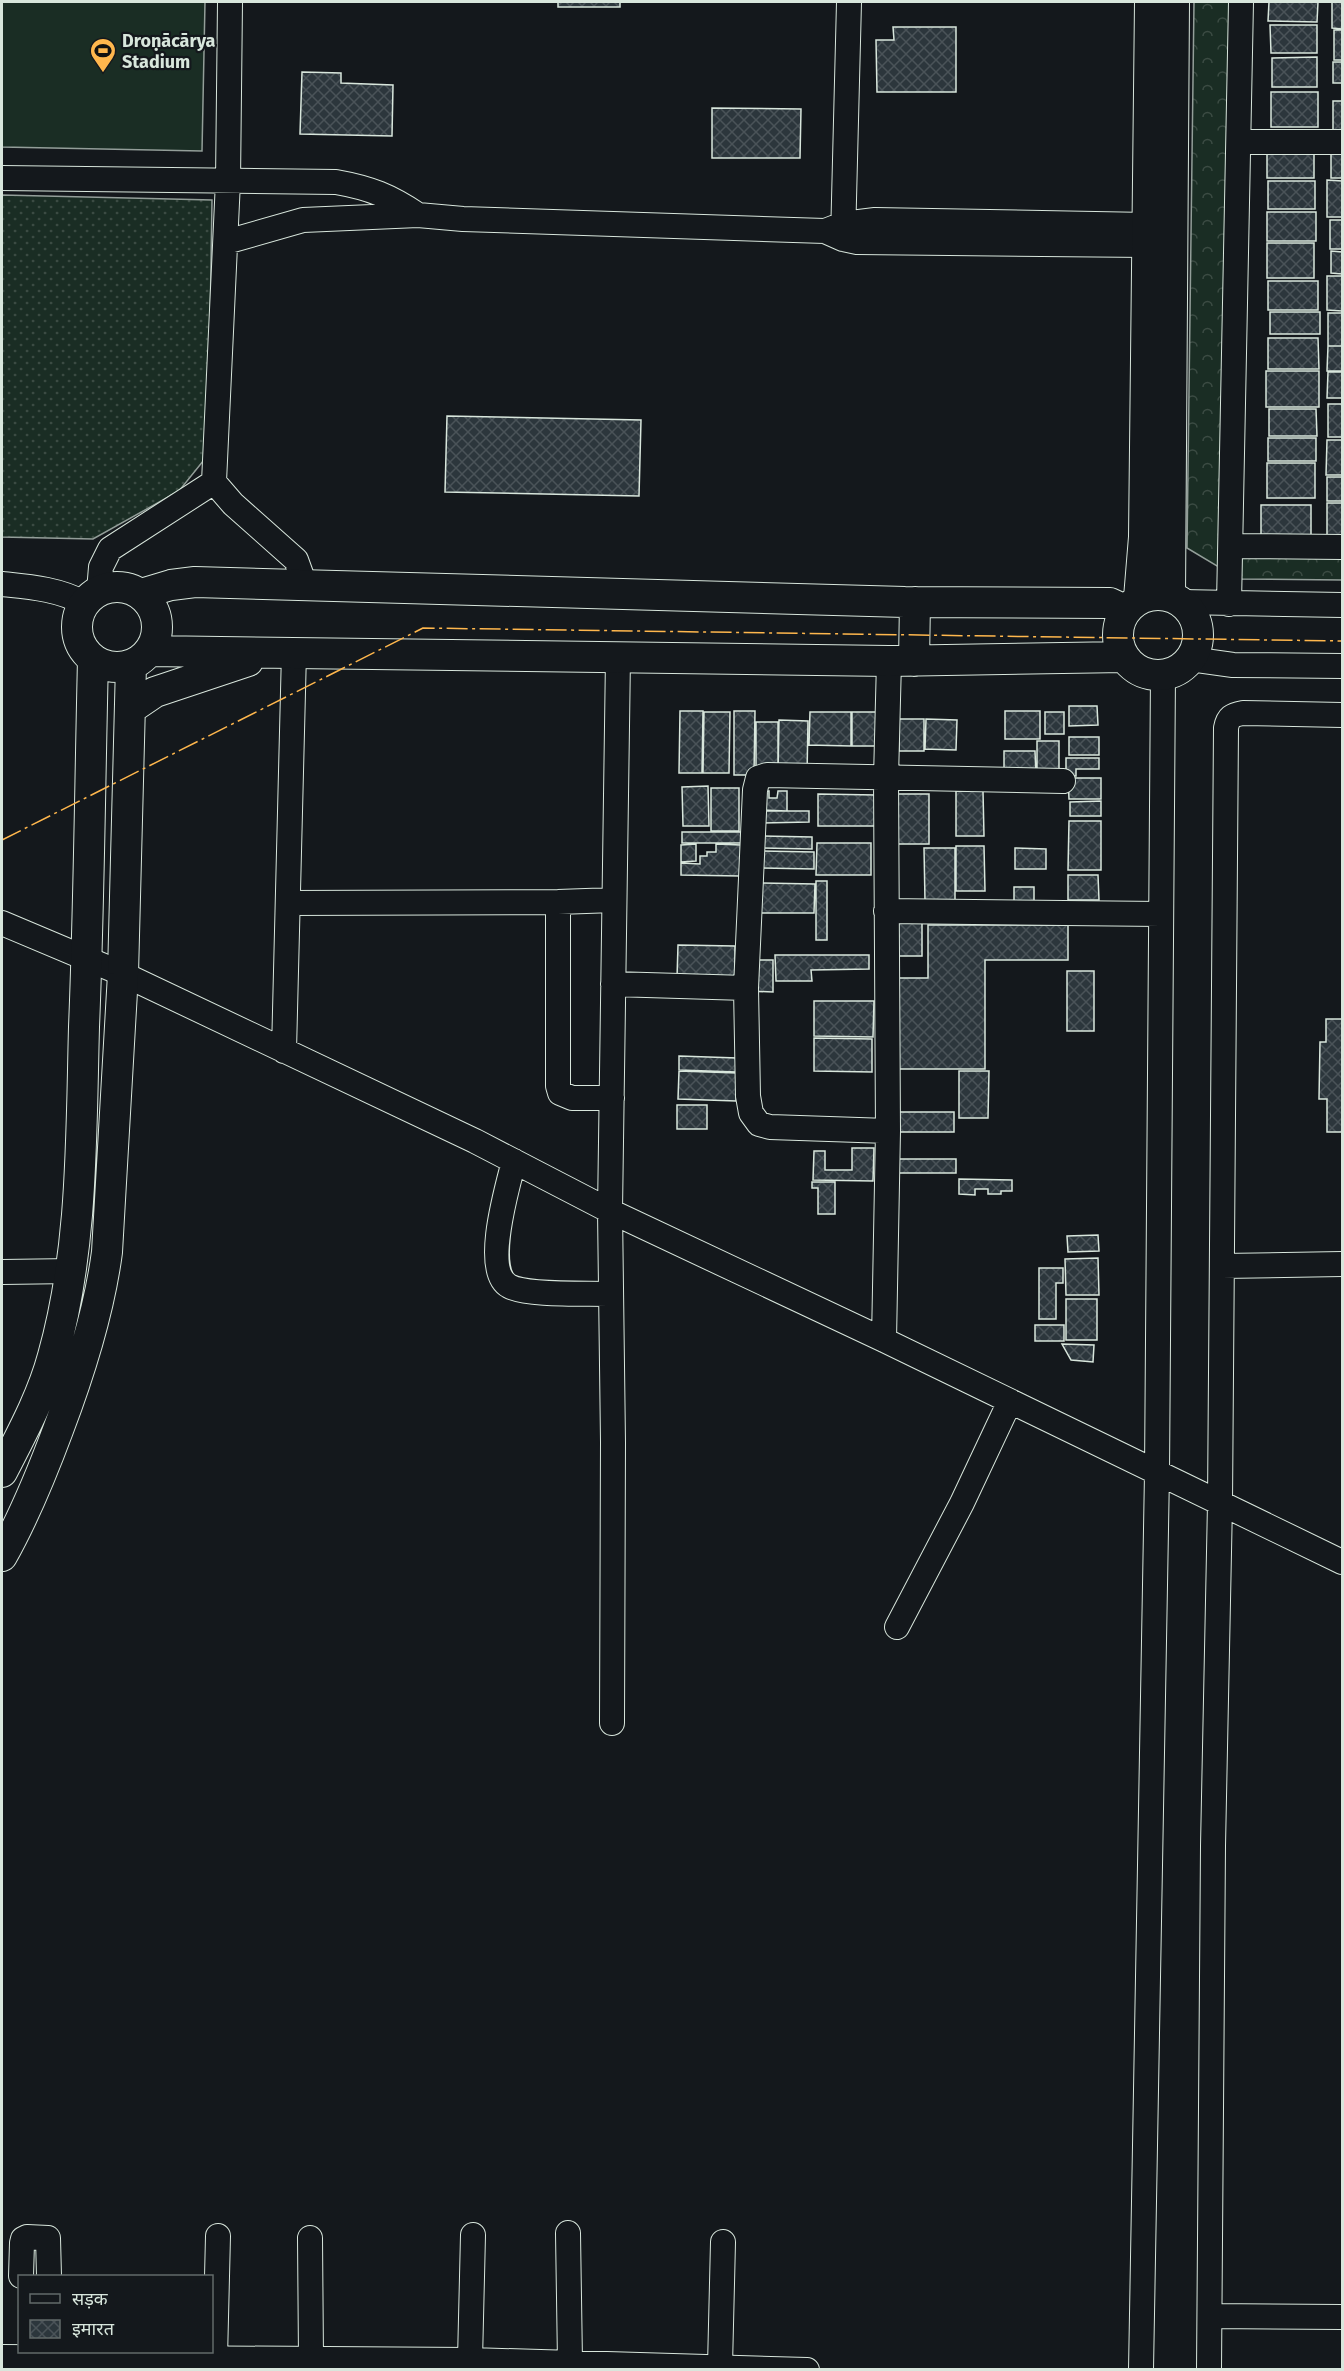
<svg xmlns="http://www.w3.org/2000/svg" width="1344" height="2371" font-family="'Fira Sans','Noto Sans Devanagari',sans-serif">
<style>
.grass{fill:url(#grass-dots);stroke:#939e99;stroke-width:1.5}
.forest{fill:url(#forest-crowns);stroke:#939e99;stroke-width:1.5}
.garden{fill:#1a2d24;stroke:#939e99;stroke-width:1.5}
.building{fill:url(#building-cross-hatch);stroke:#d8e6dc;stroke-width:1.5}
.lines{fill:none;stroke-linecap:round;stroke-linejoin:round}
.minor-casing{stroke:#d8e6dc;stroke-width:26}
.major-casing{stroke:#d8e6dc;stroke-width:32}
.minor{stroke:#14181c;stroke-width:24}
.major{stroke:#14181c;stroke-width:30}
.power{stroke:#ffb74d;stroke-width:1.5;stroke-dasharray:21 4.5 3 4.5;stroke-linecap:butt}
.labels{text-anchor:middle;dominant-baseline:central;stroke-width:4.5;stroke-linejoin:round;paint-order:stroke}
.poi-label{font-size:18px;font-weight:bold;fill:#d8e6dc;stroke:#14181c;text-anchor:start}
</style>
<defs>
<pattern id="grass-dots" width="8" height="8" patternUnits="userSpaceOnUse" patternTransform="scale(1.5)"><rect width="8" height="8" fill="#1a2d24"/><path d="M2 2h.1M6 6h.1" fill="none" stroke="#3b4b43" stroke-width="1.8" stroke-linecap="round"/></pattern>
<pattern id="forest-crowns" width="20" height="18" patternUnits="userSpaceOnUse" patternTransform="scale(1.5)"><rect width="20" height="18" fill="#1a2d24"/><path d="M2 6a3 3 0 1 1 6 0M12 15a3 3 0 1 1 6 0" fill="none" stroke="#3b4b43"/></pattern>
<pattern id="building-cross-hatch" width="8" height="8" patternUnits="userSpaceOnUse" patternTransform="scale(1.5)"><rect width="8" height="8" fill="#2c363c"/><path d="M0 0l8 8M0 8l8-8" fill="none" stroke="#4a5358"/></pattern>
</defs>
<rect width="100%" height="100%" fill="#14181c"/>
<!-- grass -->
<path class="grass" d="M2,195L212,200L208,455L179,491L93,539L2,537Z"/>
<!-- forest -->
<path class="forest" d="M1194,2H1232L1229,554L1342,555V580L1233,579L1219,567L1187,548Z"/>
<!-- garden -->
<path class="garden" d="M2,2H205L202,151L2,147Z"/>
<!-- building -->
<path class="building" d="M558,2H620V7H558Z
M1269,2H1318L1317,22L1268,21Z
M1332,2H1342V29L1332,28Z
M1270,25H1317V53H1271Z
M893,27H956V92H877L876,40H894Z
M1334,30H1342V60H1334Z
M1317,57V87H1272V58Z
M1333,62H1342V83H1333Z
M302,72L341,73V83L393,85L392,136L300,134Z
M1271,92H1318V127H1271Z
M1333,101H1342V132H1333Z
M712,108L801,109L800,158H712Z
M1267,146H1314V178H1267Z
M1331,146H1342V178H1331Z
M1327,180L1342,181V217H1327Z
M1268,181H1315V209H1268Z
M1267,212H1316V241H1267Z
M1330,220H1342V249H1330Z
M1267,243H1314V278H1267Z
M1331,251L1342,252V274L1331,273Z
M1327,276H1342V311L1327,310Z
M1268,281H1318V310H1268Z
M1270,312H1320V334H1270Z
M1328,313H1342V346H1328Z
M1268,338H1318L1319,369H1268Z
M1328,346H1342V371H1327Z
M1266,371H1319V407H1266Z
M1328,372H1342V398H1327Z
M1328,404H1342V437H1328Z
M1269,409H1316L1317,436H1269Z
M447,416L641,420L639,496L445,492Z
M1268,438H1316V461H1268Z
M1327,440H1342V475H1326Z
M1267,463H1315V498H1267Z
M1327,477H1342V501H1327Z
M1327,503H1342V537H1327Z
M1261,505H1311V538L1261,539Z
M1069,706H1097L1098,725L1069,726Z
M680,711H703L702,773H679Z
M734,711H755L754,775H734Z
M1005,711H1040V739H1005Z
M704,712H730L729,773H703Z
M810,712H851V746L809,745Z
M852,712H879V746H852Z
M1045,712H1064V734H1045Z
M899,719H924V751H899Z
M926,719L957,720L956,750L925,749Z
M779,720L808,721L807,775L778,774Z
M756,722H778V772H756Z
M1069,737H1099V755H1069Z
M1037,741H1059V773H1037Z
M1004,751H1035L1036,775L1004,776Z
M1066,758H1099V769H1076V776H1066Z
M1068,778H1101V799H1069Z
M708,786L709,826H683L682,787Z
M711,788H739V831H711Z
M760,791H769V798H777L778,791H787V811L760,810Z
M956,791H983L984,836H956Z
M818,794L876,795L875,826H818Z
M898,794H929V844H898Z
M1101,801V816H1070V802Z
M760,811H809V822L760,823Z
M1069,821H1101V870H1068Z
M682,832H743V843H682Z
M757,836L812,837V849L757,848Z
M817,843H871V875H816Z
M696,844V861L681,862V845Z
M716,844L741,845L740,876L681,875V863L700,864V856H707V852H716Z
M956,846H984L985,891H956Z
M924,848H955V900L925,901Z
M1015,848L1046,849V869H1015Z
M756,851L814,852V869L756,868Z
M1068,875H1098L1099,900H1068Z
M816,881H827V940H816Z
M760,883L815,884L814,913H760Z
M1014,887H1034V908H1014Z
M894,920H922V956H894Z
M928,925H1068V960H985V1069H893V978H928Z
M678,945L735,946V978H677Z
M775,955H869V969L811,970L812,981H776Z
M749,960H773V992L748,991Z
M1067,971H1094V1031H1067Z
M814,1001H874L873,1037L814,1036Z
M1326,1019H1342V1132H1327V1099H1319L1320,1042H1326Z
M814,1038L872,1039V1072L814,1071Z
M679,1056L737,1058V1072L679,1070Z
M679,1071L737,1073L736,1101L678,1099Z
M959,1071H989L988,1118H959Z
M677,1105H707V1129H677Z
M896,1112H954V1132H896Z
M852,1148H874L873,1181L813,1180L814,1151H825V1170H852Z
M896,1159H956V1173H896Z
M959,1179L1012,1180V1191H1001V1194H988V1189H975V1195L959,1194Z
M812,1182H835V1214H818V1188H812Z
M1098,1235L1099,1251L1068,1252L1067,1236Z
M1098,1258L1099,1295H1066L1065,1259Z
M1039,1268H1063V1283H1056V1319H1039Z
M1066,1299H1097V1340H1066Z
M1035,1325H1064V1341H1035Z
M1062,1344L1094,1345L1093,1362L1071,1360Z"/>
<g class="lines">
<defs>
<path id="minor" d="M230,2L228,181L214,482L233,504L296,560L305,585
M1239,142H1342
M2,178L336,182C370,188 390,196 418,215
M825,231L843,224L875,220L1148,225
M843,239L849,2
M226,242L303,220L418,215L463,219L825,231L843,239L857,242L1147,245
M1231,546L1342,547
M2,584C31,587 58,589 84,603
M99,591L101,567L110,549L214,482
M1182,602L1342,605
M1229,604L1241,2
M1190,659L1233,665L1342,666
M558,902V1086L560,1093L572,1098H612
M288,903L558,902L614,900
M886,911L1161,914
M2,923L123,974L475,1141L610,1211L884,1340L1342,1562
M613,984L746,988
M284,1051L294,652
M888,1131L770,1127L759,1124L751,1113L748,1096L746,988L755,790L758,778L767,775L1063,781
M514,1161C508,1185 482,1271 509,1286C526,1296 589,1293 611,1294
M1222,1266L1342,1264
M2,1272L72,1271
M884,1340L888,1131L886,778L889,661
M897,1627L962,1503L1010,1401
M612,1723L613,1442L610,1211L618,657
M568,2233L570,2362
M310,2238L311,2358
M21,2276L22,2243L23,2239L27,2237L48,2238L49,2276
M1210,2316L1342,2317
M2,2357L470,2360L807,2370
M215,2358L218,2236
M470,2360L473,2235
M720,2366L723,2242
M1141,2370L1157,1473L1163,674
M1209,2370L1213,1846L1220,1503L1226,728C1228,717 1232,715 1243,713L1342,715"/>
<path id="major" d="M77 627a40 40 0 1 1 80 0a40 40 0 1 1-80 0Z
M141,594L171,585L195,582L905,602L1110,603L1125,610
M1118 635a40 40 0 1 1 80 0a40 40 0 1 1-80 0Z
M1170,596L1174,2
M1139,598L1144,537L1150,2
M150,651L889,661L1124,657
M914,661L915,602
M130,709L155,692L248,661
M2,1472C21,1435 42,1397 53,1356C83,1249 81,1138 84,1027C89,905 90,782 93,659
M2,1556C25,1515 42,1473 58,1430C80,1372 99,1313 107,1252L123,974L131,665"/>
</defs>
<!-- minor casing -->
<use href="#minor" class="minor-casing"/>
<!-- major casing -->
<use href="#major" class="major-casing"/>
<!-- minor -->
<use href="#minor" class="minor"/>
<!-- major -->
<use href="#major" class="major"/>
<!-- power -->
<path class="power" d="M2,840L423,628L1342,641"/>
</g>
<!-- icons -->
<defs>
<symbol id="stadium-pin" viewBox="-11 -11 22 30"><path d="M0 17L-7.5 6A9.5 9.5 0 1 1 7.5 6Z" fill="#ffb74d" stroke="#14181c"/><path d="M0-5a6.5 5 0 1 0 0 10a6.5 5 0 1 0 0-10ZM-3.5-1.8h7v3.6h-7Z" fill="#111"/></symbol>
</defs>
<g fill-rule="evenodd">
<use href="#stadium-pin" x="88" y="36" width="30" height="40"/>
</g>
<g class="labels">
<!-- poi labels -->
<g class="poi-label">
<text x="122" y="41">Droṇācārya<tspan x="122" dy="21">Stadium</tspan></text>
</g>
</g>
<!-- border -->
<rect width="1344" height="2371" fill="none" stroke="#d8e6dc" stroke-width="6"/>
<!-- legend -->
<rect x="18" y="2275" width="195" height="78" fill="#14181c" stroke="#626a69" stroke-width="1.5"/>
<rect x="30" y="2294" width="30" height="9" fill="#14181c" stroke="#626a69" stroke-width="1.5"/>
<text x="72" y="2305" font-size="18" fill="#d8e6dc">सड़क</text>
<rect x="30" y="2320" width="30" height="18" fill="url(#building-cross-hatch)" stroke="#626a69" stroke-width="1.5"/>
<text x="72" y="2335" font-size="18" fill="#d8e6dc">इमारत</text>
</svg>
